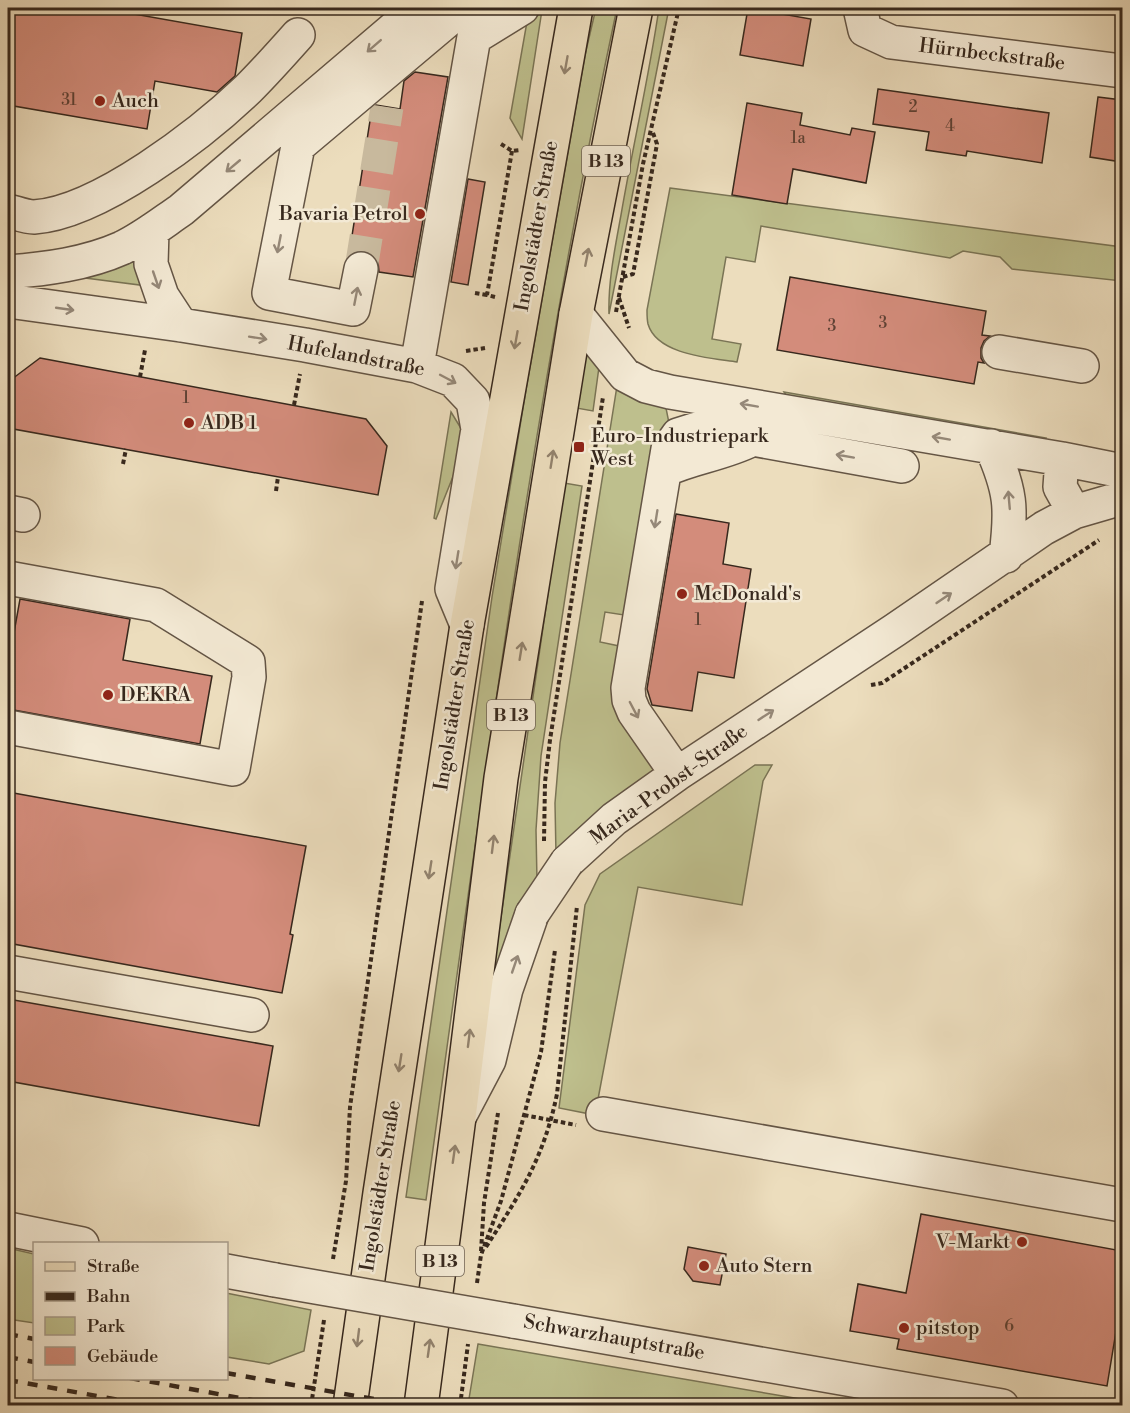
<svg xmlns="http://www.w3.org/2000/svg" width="1130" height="1413" font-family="'Libre Bodoni',serif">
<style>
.green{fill:#bebf8d;stroke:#7a7455;stroke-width:1.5}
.building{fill:#d38c7b;stroke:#37281d;stroke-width:1.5}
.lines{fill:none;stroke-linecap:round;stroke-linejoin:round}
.minor-tunnel{stroke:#c8b99d;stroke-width:33;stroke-dasharray:33 16;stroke-linecap:butt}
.minor-casing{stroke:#645545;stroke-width:36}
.major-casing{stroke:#37281d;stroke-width:36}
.path{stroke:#37281d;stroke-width:4;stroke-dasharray:4.5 3;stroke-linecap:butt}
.minor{stroke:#f3e9d4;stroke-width:33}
.major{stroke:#ecddbd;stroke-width:33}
.rail{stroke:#37281d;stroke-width:4.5;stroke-dasharray:10 10;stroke-linecap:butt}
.minor-bridge-casing{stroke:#645545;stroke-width:36;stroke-linecap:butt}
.minor-bridge{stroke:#f3e9d4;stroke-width:33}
.oneway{stroke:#958878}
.oneway2{stroke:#92826d}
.poi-dot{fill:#8f2418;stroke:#f3e9d4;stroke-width:2}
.labels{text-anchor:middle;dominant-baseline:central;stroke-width:5;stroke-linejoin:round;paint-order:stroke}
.number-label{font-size:16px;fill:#5e4134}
.shield{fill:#f3e9d4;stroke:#6f6254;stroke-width:1.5}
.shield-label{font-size:18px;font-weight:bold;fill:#37281d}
.street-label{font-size:20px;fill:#37281d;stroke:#f3e9d4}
.poi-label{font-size:20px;fill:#37281d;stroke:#f3e9d4;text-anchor:start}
</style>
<rect width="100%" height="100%" fill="#ecddbd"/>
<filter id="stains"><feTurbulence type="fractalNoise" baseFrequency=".00333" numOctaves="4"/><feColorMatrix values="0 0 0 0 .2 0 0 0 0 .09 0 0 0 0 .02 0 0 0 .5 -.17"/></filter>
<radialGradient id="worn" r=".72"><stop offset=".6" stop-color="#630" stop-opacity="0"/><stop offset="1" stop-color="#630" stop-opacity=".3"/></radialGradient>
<!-- green -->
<path class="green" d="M596,8H617C533,402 481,801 426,1200L406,1197L492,597L526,390L585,55Z
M659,8H669L609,314C608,281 615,248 621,215C633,145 649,77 659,8Z
M542,10L522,139L510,118L528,16Z
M670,188L1122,247V281L1012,269L1000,257L963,251L950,258L761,226L755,262L726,257L712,339L741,344L737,362C711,358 657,355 648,324C647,320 647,314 647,310Z
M134,260L140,285L85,278Z
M585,346L599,367L593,411L576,408Z
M617,386L665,403L670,428L624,615L605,612L600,642L619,646L662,767L556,855L555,803L560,743Z
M784,392L1046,438L1042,444L789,400Z
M451,412L462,430L454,474L436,519L434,518Z
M564,483L582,486L541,756L536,830L537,881L489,1000Z
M755,765H772L763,781L742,905L638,887L595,1115L559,1108L585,905L600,874Z
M8,1248L34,1254V1323L8,1319Z
M226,1293L311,1310L304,1351L269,1364L227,1357Z
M478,1344L836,1405H468Z"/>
<!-- building -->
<path class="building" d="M8,8H100L242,33L235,76L217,92L155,81L147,129L8,105Z
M748,8L811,19L803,66L740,55Z
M415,72L448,77L413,277L379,272L378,262L374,255L365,251H356L349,255L372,108L376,105L400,109L404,81Z
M878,89L1049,113L1042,163L967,151L966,156L926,150L929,132L873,124Z
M1098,97L1122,100V162L1090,157Z
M747,103L802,113L800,125L850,135L852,128L875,132L866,183L793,169L787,204L732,195Z
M468,179L485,182L468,285L451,282Z
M790,277L986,311L982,335L990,336L984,341L981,348V358L984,363L978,362L974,384L777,350Z
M40,358L366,419L387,446L378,495L8,428V382Z
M676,514L729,523L723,564L751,569L734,678L698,672L692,711L652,705L647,689Z
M20,599L130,619L123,660L212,676L200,744L8,709V666Z
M8,792L306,846L290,934L293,935L282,993L8,943Z
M8,999L273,1046L259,1126L8,1081Z
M921,1214L1122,1251V1295L1107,1386L897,1349L899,1339L850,1331L858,1284L906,1293Z
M688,1247L726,1254L720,1285L693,1281L684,1269Z"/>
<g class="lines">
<!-- minor-tunnel -->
<path class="minor-tunnel" d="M361,269L387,107"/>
<defs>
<path id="minor" d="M860,8L865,30L891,42L1122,71
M475,37L522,8
M8,211C16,213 26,217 34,217C99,213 202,133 248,89C265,72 282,53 298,35
M152,230L151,264L162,296L181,325
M361,269L353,309L269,293L298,146L462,8
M8,272C46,269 86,264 122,248C143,238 162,223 181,210L418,8
M8,301L181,325L305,345L417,366L453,380L473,401L478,429L452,589L467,625
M576,314L625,375L646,386L670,392L1062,459L1122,471
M999,352L1082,366
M417,366L479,8
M991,446C1011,491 1012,508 1006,556
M1062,459L1060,487L1074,512
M665,470C693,457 723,454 751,440
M8,512L23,515
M8,578L156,605L248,662L249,677L233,769L8,727
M677,774L634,712L629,700L628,688L668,449L678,435L697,429L902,466
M567,862L614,819L677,774L895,630L1044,528L1074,512L1122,498
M8,972L252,1015
M603,1114L1122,1205
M460,1115L489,1060L506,989L532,914
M8,1229L82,1244
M226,1271L275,1280
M513,1321L1002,1406"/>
<path id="major" d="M350,1406L380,1193L467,625L576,8
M421,1406L459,1117L501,778L576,314L636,8"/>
</defs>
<!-- minor casing -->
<use href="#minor" class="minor-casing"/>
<!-- major casing -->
<use href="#major" class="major-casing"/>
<!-- path -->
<path class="path" d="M501,144L512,151L520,150
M623,277L633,274L657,144L652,130
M475,293L487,295
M495,297L487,295L512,151
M619,298L629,328
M616,312L643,164L679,8
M466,351L485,348
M140,377L145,350
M294,405L300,374
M123,464L126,449
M276,491L278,477
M871,685L882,683L1099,540
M544,841L545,782L550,740L603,397
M524,1115L576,1125
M486,1247C521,1193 544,1157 557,1094L577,906
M481,1251L484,1203L498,1113
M333,1259L346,1181L350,1107L422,601
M477,1283L481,1255L501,1201L541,1052L555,950
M311,1406L324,1320
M460,1406L468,1344"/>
<!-- minor -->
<use href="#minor" class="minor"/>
<!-- major -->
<use href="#major" class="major"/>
<!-- rail -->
<path class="rail" d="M8,1334L34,1339
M8,1357L34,1362
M226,1373L413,1406
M130,1378L284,1406
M8,1380L153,1406"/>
<defs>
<path id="minor-bridge" d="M532,914L567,862
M275,1280L513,1321"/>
</defs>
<!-- minor-bridge casing -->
<use href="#minor-bridge" class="minor-bridge-casing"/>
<!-- minor-bridge -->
<use href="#minor-bridge" class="minor-bridge"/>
</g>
<!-- one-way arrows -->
<defs><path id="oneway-shaft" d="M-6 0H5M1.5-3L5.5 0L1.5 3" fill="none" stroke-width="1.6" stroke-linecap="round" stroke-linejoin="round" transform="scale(1.5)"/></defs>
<g class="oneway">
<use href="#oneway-shaft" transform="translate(374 46) rotate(139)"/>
<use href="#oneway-shaft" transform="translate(233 166) rotate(140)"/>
<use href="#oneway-shaft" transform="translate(279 244) rotate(101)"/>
<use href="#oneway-shaft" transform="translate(156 280) rotate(71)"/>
<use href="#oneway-shaft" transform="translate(356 296) rotate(-79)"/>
<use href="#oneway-shaft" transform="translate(65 309) rotate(8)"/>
<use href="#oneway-shaft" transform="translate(258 338) rotate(9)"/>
<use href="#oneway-shaft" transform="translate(448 379) rotate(28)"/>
<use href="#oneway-shaft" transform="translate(749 405) rotate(-170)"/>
<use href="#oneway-shaft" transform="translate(941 438) rotate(-170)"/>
<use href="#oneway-shaft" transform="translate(845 456) rotate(-170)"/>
<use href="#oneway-shaft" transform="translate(1009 500) rotate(-95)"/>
<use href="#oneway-shaft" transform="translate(656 519) rotate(99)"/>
<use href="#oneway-shaft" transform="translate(457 560) rotate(99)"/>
<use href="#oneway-shaft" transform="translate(944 598) rotate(-34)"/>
<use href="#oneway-shaft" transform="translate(634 710) rotate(62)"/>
<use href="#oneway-shaft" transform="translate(766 715) rotate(-33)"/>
<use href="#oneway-shaft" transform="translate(515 964) rotate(-71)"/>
</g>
<g class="oneway2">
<use href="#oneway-shaft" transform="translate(566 65) rotate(100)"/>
<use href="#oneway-shaft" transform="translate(587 257) rotate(-79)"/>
<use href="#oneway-shaft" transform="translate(516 340) rotate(100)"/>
<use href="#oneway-shaft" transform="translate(552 459) rotate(-81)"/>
<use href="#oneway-shaft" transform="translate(521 651) rotate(-81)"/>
<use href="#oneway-shaft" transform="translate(493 844) rotate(-83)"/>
<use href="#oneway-shaft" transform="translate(430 870) rotate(99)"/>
<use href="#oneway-shaft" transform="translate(469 1038) rotate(-83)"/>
<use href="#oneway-shaft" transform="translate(400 1063) rotate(99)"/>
<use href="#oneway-shaft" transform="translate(454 1154) rotate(-82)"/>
<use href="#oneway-shaft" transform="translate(358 1338) rotate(97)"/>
<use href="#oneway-shaft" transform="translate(429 1348) rotate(-82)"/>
</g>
<!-- markers -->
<g class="poi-dot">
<circle cx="100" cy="101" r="6"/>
<circle cx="420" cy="214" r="6"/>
<circle cx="189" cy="423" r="6"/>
<rect x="573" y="441" width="12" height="12" rx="3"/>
<circle cx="682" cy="594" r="6"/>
<circle cx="108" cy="695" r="6"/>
<circle cx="1022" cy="1242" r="6"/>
<circle cx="704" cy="1266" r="6"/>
<circle cx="904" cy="1328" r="6"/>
</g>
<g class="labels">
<!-- number labels -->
<g class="number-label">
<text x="69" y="100">31</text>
<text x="913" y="107">2</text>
<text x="950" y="126">4</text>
<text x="798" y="138">1a</text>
<text x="883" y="323">3</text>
<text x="832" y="326">3</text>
<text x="186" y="398">1</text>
<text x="698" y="620">1</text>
<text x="1009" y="1326">6</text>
</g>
<!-- shield labels -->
<g class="shield">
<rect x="582" y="146" width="48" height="30" rx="4.5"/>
<rect x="487" y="700" width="48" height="30" rx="4.5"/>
<rect x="416" y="1246" width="48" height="30" rx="4.5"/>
</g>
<g class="shield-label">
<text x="606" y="161">B 13</text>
<text x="511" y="715">B 13</text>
<text x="440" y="1261">B 13</text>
</g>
<!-- street labels -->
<g class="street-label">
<text transform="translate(992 55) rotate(7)">Hürnbeckstraße</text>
<text transform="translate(537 226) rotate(-80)">Ingolstädter Straße</text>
<text transform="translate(356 357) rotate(11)">Hufelandstraße</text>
<text transform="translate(455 705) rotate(-81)">Ingolstädter Straße</text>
<text transform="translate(669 785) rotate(-36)">Maria-Probst-Straße</text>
<text transform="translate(381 1186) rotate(-81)">Ingolstädter Straße</text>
<text transform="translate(614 1338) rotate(10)">Schwarzhauptstraße</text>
</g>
<!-- poi labels -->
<g class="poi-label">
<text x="112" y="101">Auch</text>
<text x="408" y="214" text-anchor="end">Bavaria Petrol</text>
<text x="201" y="423">ADB 1</text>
<text x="591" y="436">Euro-Industriepark<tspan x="591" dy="23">West</tspan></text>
<text x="694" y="594">McDonald's</text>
<text x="120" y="695">DEKRA</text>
<text x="1010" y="1242" text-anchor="end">V-Markt</text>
<text x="716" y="1266">Auto Stern</text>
<text x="916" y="1328">pitstop</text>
</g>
</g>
<!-- margin -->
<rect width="1130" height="1413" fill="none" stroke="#ecddbd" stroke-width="30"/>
<rect x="9" y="9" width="1112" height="1395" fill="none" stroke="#37281d" stroke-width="3"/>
<rect x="15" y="15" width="1100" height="1383" fill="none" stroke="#37281d" stroke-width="1.5"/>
<!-- legend -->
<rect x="33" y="1242" width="195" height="138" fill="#f3e9d4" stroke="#a89c8b" stroke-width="1.5"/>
<rect x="45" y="1262" width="30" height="9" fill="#ecddbd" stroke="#a89c8b" stroke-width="1.5"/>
<text x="87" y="1272" font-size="18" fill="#37281d">Straße</text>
<rect x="45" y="1292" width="30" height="9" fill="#37281d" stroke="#a89c8b" stroke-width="1.5"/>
<text x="87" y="1302" font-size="18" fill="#37281d">Bahn</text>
<rect x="45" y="1317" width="30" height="18" fill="#bebf8d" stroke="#a89c8b" stroke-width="1.5"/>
<text x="87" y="1332" font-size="18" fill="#37281d">Park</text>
<rect x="45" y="1347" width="30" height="18" fill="#d38c7b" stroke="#a89c8b" stroke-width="1.5"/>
<text x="87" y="1362" font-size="18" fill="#37281d">Gebäude</text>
<rect width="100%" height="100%" filter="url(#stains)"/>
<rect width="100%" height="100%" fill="url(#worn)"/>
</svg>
